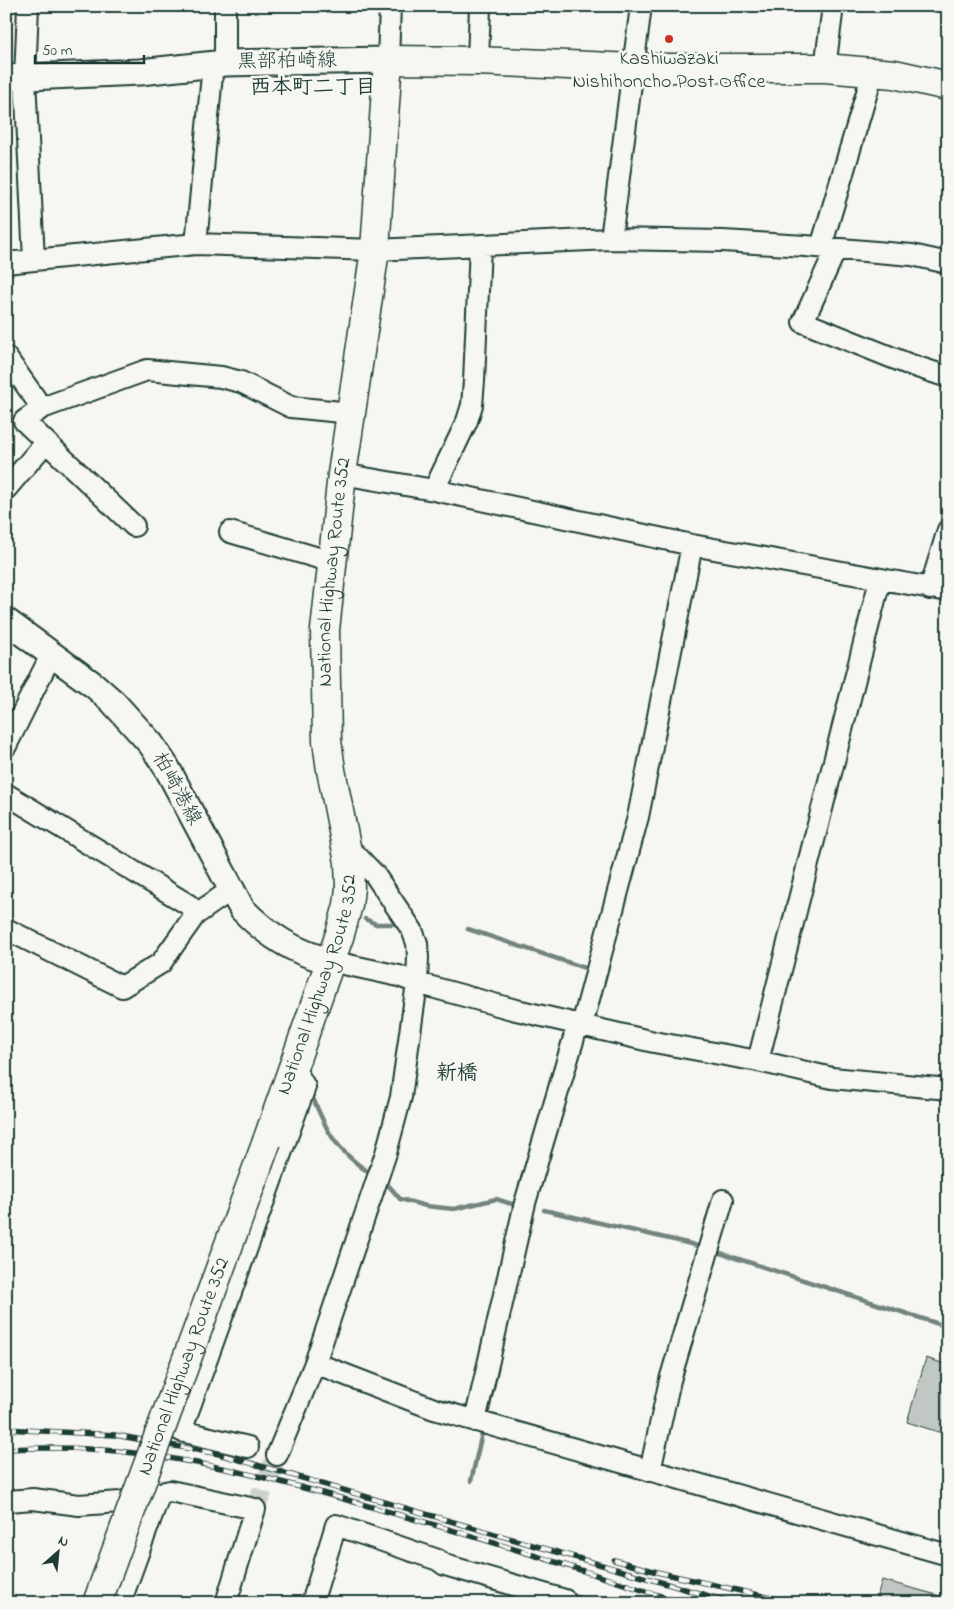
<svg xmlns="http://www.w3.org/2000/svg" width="954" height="1609" font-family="'Indie Flower','Klee One',sans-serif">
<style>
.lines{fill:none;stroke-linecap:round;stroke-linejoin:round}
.stream{stroke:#72847d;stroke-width:4.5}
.building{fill:#c1c8c3;stroke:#1f3d34}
.minor-tunnel{stroke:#cbd1cc;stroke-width:20;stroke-dasharray:20 10;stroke-linecap:butt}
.minor-casing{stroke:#1f3d34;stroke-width:24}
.major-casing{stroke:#1f3d34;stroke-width:29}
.highway-casing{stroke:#1f3d34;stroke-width:31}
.minor{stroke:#f6f6f2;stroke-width:20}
.major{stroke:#f6f6f2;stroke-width:25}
.highway{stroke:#f6f6f2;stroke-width:28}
.rail-casing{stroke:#1f3d34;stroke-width:5.5}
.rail{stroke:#f6f6f2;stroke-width:4;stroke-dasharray:11;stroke-linecap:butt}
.highway-bridge-casing{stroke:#1f3d34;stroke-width:31;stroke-linecap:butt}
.highway-bridge{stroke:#f6f6f2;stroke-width:28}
.poi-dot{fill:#c8321e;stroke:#f6f6f2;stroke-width:2}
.labels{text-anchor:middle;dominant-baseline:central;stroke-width:5;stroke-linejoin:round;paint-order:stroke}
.poi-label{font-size:20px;fill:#1f3d34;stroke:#f6f6f2}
.street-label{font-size:20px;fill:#1f3d34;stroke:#f6f6f2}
.neighbourhood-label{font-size:21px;font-weight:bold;fill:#1f3d34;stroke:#f6f6f2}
</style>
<rect width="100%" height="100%" fill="#f6f6f2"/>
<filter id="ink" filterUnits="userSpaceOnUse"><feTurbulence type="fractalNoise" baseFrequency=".02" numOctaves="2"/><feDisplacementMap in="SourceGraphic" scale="10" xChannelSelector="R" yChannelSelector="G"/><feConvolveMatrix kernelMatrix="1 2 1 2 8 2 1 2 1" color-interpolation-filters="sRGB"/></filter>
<g filter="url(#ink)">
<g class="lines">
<!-- stream -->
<path class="stream" d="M365,919L376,924H393
M468,929L591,970
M311,1093C327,1133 336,1151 374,1176
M382,1182L390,1187L400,1199L426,1206L454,1209L496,1199L518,1206
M544,1210L687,1243L704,1248
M714,1251L948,1327
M488,1411L496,1373
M471,1481L483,1429
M570,1595L584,1599L585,1603"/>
</g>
<!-- building -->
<path class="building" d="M926,1358L948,1365V1435L907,1422Z
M882,1580L948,1598V1603H875Z"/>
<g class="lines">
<!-- minor-tunnel -->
<path class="minor-tunnel" d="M255,1509L277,1455"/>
<defs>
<path id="minor" d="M28,6L25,78L34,260L196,244L375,250L611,239L723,241L805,246L912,255L948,263
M388,60L390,6
M478,61L480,6
M225,63V6
M825,68L833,6
M611,239L641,6
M196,244L213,64
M821,247L873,72
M836,249L803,322L908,364L948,377
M6,263L34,260
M6,357L42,408L147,370L221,377L241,382L291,407L351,413
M42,408L24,421L134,526
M342,474L434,490L692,545L948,591
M6,489L46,442
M434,490L467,421L472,405L474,381L480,246
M230,532L332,562
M930,589L948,530
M6,746L52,653
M6,794L189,905L195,915
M347,851L354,853L375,875L412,930L417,943L418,957L417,983L401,1097L386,1153L315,1363L434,1409L948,1555
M6,929L122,987L161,963L195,915L231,890
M330,961L399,976L417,983L512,1009L654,1042L758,1061L832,1078L948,1089
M582,1025L638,817L692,545
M758,1061L880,580
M475,1421L525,1203L578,1024
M248,1447L181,1431L305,1087L293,1066
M277,1455L315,1363
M650,1471L670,1380L723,1200
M6,1503L8,1501L33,1499L79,1505L120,1502L170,1491L255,1509L226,1603
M120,1603L160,1493
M312,1603L336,1525L438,1560L445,1565L565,1600L564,1603"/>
<path id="major" d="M6,78L140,72L225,63L388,60
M6,621L95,686L113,702L151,744L167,768L242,909C267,935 295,953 330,961"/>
<g id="highway">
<path id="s1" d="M267,1141L340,934L348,905L350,888L349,862L331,770L327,741L325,630L342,474L375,250L388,60L478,61L634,68H825L894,74L948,86"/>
</g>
</defs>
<!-- minor casing -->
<use href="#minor" class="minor-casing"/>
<!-- major casing -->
<use href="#major" class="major-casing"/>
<!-- highway casing -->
<use href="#highway" class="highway-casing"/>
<!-- minor -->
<use href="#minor" class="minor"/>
<!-- major -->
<use href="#major" class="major"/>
<!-- highway -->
<use href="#highway" class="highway"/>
<defs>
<path id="rail" d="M6,1429L115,1435L219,1454L733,1603
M6,1449C51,1447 98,1448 142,1454C224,1465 303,1487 382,1510C483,1538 582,1570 682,1603
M614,1560L657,1572L794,1603"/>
</defs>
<!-- rail casing -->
<use href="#rail" class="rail-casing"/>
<!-- rail -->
<use href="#rail" class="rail"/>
<defs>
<g id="highway-bridge">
<path id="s2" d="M97,1603L267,1141"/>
</g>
</defs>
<!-- highway-bridge casing -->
<use href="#highway-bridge" class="highway-bridge-casing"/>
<!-- highway-bridge -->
<use href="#highway-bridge" class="highway-bridge"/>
</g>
</g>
<!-- markers -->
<circle class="poi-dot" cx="669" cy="39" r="5"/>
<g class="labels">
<!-- poi labels -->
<g class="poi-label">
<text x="669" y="59">Kashiwazaki<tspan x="669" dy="23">Nishihoncho Post Office</tspan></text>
</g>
<!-- street labels -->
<g class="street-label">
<text transform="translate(287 62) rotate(-1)">黒部柏崎線</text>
<text stroke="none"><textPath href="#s1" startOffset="585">National Highway Route 352</textPath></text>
<text transform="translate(176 789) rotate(61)">柏崎港線</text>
<text stroke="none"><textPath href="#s1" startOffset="165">National Highway Route 352</textPath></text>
<text stroke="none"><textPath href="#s2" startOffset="252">National Highway Route 352</textPath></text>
</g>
<!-- neighbourhood labels -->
<g class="neighbourhood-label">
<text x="313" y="88">西本町二丁目</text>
<text x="457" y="1074">新橋</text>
</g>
</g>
<!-- margin -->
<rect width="954" height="1609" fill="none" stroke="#f6f6f2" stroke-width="25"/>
<rect x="12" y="12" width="929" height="1584" fill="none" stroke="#1f3d34" stroke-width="2" filter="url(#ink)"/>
<!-- north arrow -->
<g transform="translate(58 1552) rotate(27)" stroke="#f6f6f2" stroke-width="4" paint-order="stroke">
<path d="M0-4L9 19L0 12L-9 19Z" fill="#1f3d34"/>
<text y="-8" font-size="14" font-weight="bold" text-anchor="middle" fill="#1f3d34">N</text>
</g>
<!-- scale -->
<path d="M35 55v8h109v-8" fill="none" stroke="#1f3d34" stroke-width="2.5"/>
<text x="42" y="55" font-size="15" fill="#1f3d34" stroke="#f6f6f2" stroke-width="4" paint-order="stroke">50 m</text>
</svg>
